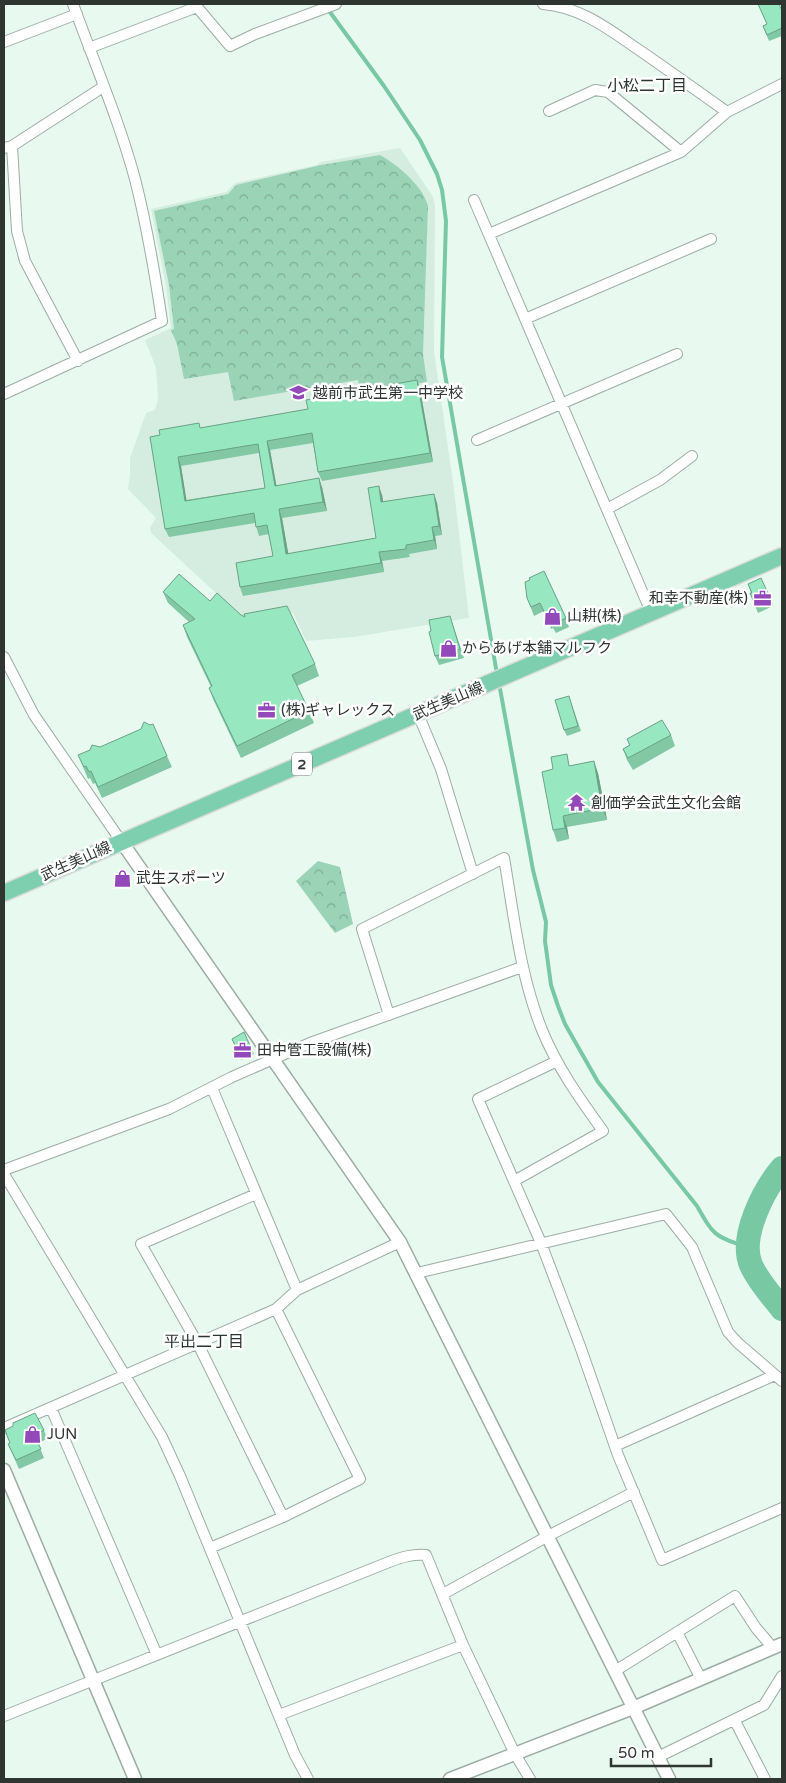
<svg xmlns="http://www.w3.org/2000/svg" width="786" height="1783" font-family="'Varela Round','Noto Sans JP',sans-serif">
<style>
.built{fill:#d4ede0}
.park{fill:url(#park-crowns)}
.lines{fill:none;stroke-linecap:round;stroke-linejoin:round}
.stream{stroke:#78c9a3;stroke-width:4}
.river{stroke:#78c9a3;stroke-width:24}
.minor-casing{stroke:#9cada4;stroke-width:12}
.tertiary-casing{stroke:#9cada4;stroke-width:15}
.primary-casing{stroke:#dadbda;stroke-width:19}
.minor{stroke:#fff;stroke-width:10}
.tertiary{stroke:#fff;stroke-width:12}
.primary{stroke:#7dcfb0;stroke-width:16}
.wall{fill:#82c8a5;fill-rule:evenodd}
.shaded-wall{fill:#6aa286}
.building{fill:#97e8c0;stroke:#6aa286;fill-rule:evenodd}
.labels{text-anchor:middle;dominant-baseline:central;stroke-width:5;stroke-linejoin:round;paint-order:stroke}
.shield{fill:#fff;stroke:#6d7270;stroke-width:1}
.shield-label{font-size:14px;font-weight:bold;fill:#2f3632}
.poi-label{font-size:15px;fill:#2f3632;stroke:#fff;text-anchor:start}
.street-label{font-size:15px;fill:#2f3632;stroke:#fff}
.neighbourhood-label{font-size:16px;fill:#28362f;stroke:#fff}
</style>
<defs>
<pattern id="park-crowns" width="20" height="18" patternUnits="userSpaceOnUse" patternTransform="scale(1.25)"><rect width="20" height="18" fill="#9bd3b7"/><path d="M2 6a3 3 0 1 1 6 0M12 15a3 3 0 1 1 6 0" fill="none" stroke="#7fac95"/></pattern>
</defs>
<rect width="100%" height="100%" fill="#e8faf0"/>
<!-- built -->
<path class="built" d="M400,148L432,195L435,204L434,351L453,482L469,618L354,637L306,641L293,613L245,620L151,533L150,528L156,518L128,489L130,474V458L146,413L155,410L158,399L156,368L145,340L171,328L166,286L151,209L226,192L235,183L317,165L321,162Z"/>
<!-- park -->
<path class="park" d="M380,155C398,165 423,186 428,206L423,354L427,382L360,393L358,380L234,401L228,372L184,379L177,344L171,330L174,329L169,285L154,211L228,194L236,185L321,165Z
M318,861L340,867L353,924L335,933L296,881Z"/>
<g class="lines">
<!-- stream -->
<path class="stream" d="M327,8L384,86L420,140L437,174L442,190L446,221L442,357L497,674
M499,683L533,870L546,922L545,941L551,985L558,1006L565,1024L598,1082L697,1206C714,1236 714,1236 747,1247"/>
<!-- river -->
<path class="river" d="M782,1168C764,1189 739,1237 751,1265C758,1281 771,1295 782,1309"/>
<defs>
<path id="minor" d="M543,4C582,7 611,31 642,52C671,72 699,92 727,112
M4,42L77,14
M89,48L197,7L230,46L255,34L336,4
M549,111L595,90L608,92L681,152
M12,146L17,231L25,261L78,361
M4,148L12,146L103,87
M474,200L651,612
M489,234L681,152L727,112L782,84
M525,319L711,239
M4,394L162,321C155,274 147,226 135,179C119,120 94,62 73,4
M477,440L677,354
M607,509L660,480L692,456
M4,657L34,715L121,841
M418,714L441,769L473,874
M389,1015L362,929L504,858C514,916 520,975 542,1030C557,1067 580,1099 603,1131L514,1181
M557,1061L478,1099L541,1243L580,1346L618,1455L662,1560L782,1508
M212,1088L297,1290
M4,1170L169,1109L232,1077L310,1043L522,967
M4,1174L162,1437L180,1476L295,1755L308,1779
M256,1194L141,1244L198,1344L283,1517
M417,1273L666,1214L692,1247L728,1332L738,1343L782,1381
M51,1408L157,1655
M4,1428L276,1309L297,1290L400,1242
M615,1446L775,1375
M210,1548L283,1517L360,1479L276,1309
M443,1594L548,1536L634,1492
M677,1632L701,1679
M615,1671L735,1596L756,1628L773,1648
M279,1715L463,1645
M4,1716L389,1562C402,1557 412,1554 426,1555L463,1645L515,1754L530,1779
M735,1721L765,1779
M658,1757L764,1705L782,1676"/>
<path id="tertiary" d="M121,841L400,1242L669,1779
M4,1470L135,1779
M450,1779L633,1708L782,1644"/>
<path id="primary" d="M4,893L782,556"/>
</defs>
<!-- minor casing -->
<use href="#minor" class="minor-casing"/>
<!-- tertiary casing -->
<use href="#tertiary" class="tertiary-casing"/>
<!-- primary casing -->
<use href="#primary" class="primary-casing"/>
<!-- minor -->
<use href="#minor" class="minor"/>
<!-- tertiary -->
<use href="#tertiary" class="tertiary"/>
<!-- primary -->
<use href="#primary" class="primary"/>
</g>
<!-- wall -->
<path class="wall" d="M758,4L782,11V36L769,41L763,26L767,24Z
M417,380L420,389L433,462L322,481L318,472L313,443L270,450L276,485L322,487L327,511L282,518L288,554L376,538L382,495L383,502L434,494L437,503L442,535L435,536L437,549L409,554L410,557L382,561L384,572L243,596L240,587L273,556L269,534L259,536L255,523L169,537L165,529L150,437L308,409ZM259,453L265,488L186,500L181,466Z
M525,582L566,618L569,627L556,633L553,628L551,629L544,611L534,616L527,598Z
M748,584L771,600L773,606L758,613L750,593H751Z
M163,592L210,601L241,615L315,664L319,676L297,686L309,711L314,723L241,758L213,699L209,688L211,687L187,637L183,625L189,622L168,603Z
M450,616L464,658L439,665L435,656L431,631Z
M571,702L581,731L567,736L564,730Z
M671,735L675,746L633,770L627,760L623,749L629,745L627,739Z
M100,747L167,756L172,767L102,798L95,783L93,784L90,778L88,779L78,755Z
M571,765L598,773L607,820L567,827L569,839L557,842L553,830Z
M232,1039L251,1048L254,1054L241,1060Z
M5,1430H44L47,1439L38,1443L44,1458L19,1469L12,1453L8,1444L10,1443Z"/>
<!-- shaded-wall -->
<path class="shaded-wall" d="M417,380L420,389L433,462L430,453Z
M267,441L270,450L278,494L275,486Z
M178,457L181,466L188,509L185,501Z
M319,478L322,487L327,511L323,502Z
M379,486L382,495L385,511L381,502Z
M434,494L437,503L442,535L439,526Z
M279,509L282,518L290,563L286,554Z
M432,527L435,536L437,549L434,540Z
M379,552L382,561L384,572L381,563Z
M594,761L598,773L607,820L602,808Z
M563,816L567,827L569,839L565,828Z"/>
<!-- building -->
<path class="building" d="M758,4H779L782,11V28L767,35L763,26L767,24Z
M417,380L430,453L318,472L312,433L267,441L275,486L319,478L323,502L279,509L286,554L376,538L368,488L379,486L381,502L434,494L439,526L432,527L434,540L406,545V549L379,552L381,563L240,587L236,563L273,556L267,525L256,527L254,513L165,529L150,437L160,435L159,430L199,423L200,428L308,409L306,400ZM258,444L265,488L185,501L178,457Z
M544,571L566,618L553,624L550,619L548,620L540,603L531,607L527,598L525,582L530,580L529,578Z
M179,574L210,601L217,593L241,615L245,617L244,614L287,606L315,664L292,675L309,711L237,746L209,688L212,686L183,625L195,619L163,592Z
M761,578L771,600L756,607L750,593H752L748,584Z
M450,616L460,649L435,656L429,632L431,631L429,620Z
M569,696L578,726L564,730L555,700Z
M662,720L671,735L628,758L623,749L630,745L627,739Z
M144,722L150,725L153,724L167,756L98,787L91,771L89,772L86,766L84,767L78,755L90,750L92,745L100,747L141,729Z
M567,754L569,766L594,761L602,808L563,816L565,828L553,830L542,772L553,769L551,757Z
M244,1032L251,1048L239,1054L232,1039Z
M35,1413L44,1430L34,1435L41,1449L16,1460L8,1444L10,1443L5,1430L13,1426V1423Z"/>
<!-- icons -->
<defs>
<symbol id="school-bare" viewBox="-9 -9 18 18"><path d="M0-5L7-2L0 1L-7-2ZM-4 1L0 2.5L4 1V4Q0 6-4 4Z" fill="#9449bb" stroke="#fff" stroke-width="2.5" paint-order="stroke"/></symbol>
<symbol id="office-bare" viewBox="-9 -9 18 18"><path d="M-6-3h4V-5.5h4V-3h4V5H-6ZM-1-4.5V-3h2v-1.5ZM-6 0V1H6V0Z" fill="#9449bb" stroke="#fff" stroke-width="2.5" paint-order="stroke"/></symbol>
<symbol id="shop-bare" viewBox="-9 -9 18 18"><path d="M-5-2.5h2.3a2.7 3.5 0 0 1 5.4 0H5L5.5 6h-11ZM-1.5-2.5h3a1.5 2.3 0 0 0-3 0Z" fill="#9449bb" stroke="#fff" stroke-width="2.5" paint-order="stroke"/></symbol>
<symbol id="temple-bare" viewBox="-9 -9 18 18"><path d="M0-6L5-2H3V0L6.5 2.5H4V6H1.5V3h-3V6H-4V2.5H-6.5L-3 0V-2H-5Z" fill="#9449bb" stroke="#fff" stroke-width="2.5" paint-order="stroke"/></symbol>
</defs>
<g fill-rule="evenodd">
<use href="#school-bare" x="286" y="380" width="25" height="25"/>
<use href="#office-bare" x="750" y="586" width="25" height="25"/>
<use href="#shop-bare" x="540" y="604" width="25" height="25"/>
<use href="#shop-bare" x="436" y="636" width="25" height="25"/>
<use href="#office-bare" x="254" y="698" width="25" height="25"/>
<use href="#temple-bare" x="564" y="790" width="25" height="25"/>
<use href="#shop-bare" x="110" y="866" width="25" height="25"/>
<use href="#office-bare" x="230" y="1038" width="25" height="25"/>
<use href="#shop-bare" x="20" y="1422" width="25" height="25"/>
</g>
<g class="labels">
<!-- shield labels -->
<rect class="shield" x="292" y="752.5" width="20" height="23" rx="4"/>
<g class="shield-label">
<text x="302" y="764">2</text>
</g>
<!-- poi labels -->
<g class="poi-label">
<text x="313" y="393">越前市武生第一中学校</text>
<text x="748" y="598" text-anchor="end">和幸不動産(株)</text>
<text x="567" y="616">山耕(株)</text>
<text x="462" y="648">からあげ本舗マルフク</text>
<text x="281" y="710">(株)ギャレックス</text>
<text x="591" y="803">創価学会武生文化会館</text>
<text x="136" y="878">武生スポーツ</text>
<text x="257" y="1050">田中管工設備(株)</text>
<text x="47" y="1434">JUN</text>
</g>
<!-- street labels -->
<g class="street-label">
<text transform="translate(448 701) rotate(-23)">武生美山線</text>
<text transform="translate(76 861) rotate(-24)">武生美山線</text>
</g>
<!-- neighbourhood labels -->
<g class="neighbourhood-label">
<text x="647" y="86">小松二丁目</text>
<text x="204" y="1342">平出二丁目</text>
</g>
</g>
<!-- border -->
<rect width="786" height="1783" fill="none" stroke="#2f3632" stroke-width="10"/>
<!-- scale -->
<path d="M611 1758v8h100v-8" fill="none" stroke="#2f3632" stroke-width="2.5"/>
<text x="618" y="1758" font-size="15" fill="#2f3632" stroke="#ffffff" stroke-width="4" paint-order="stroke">50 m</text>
</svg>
